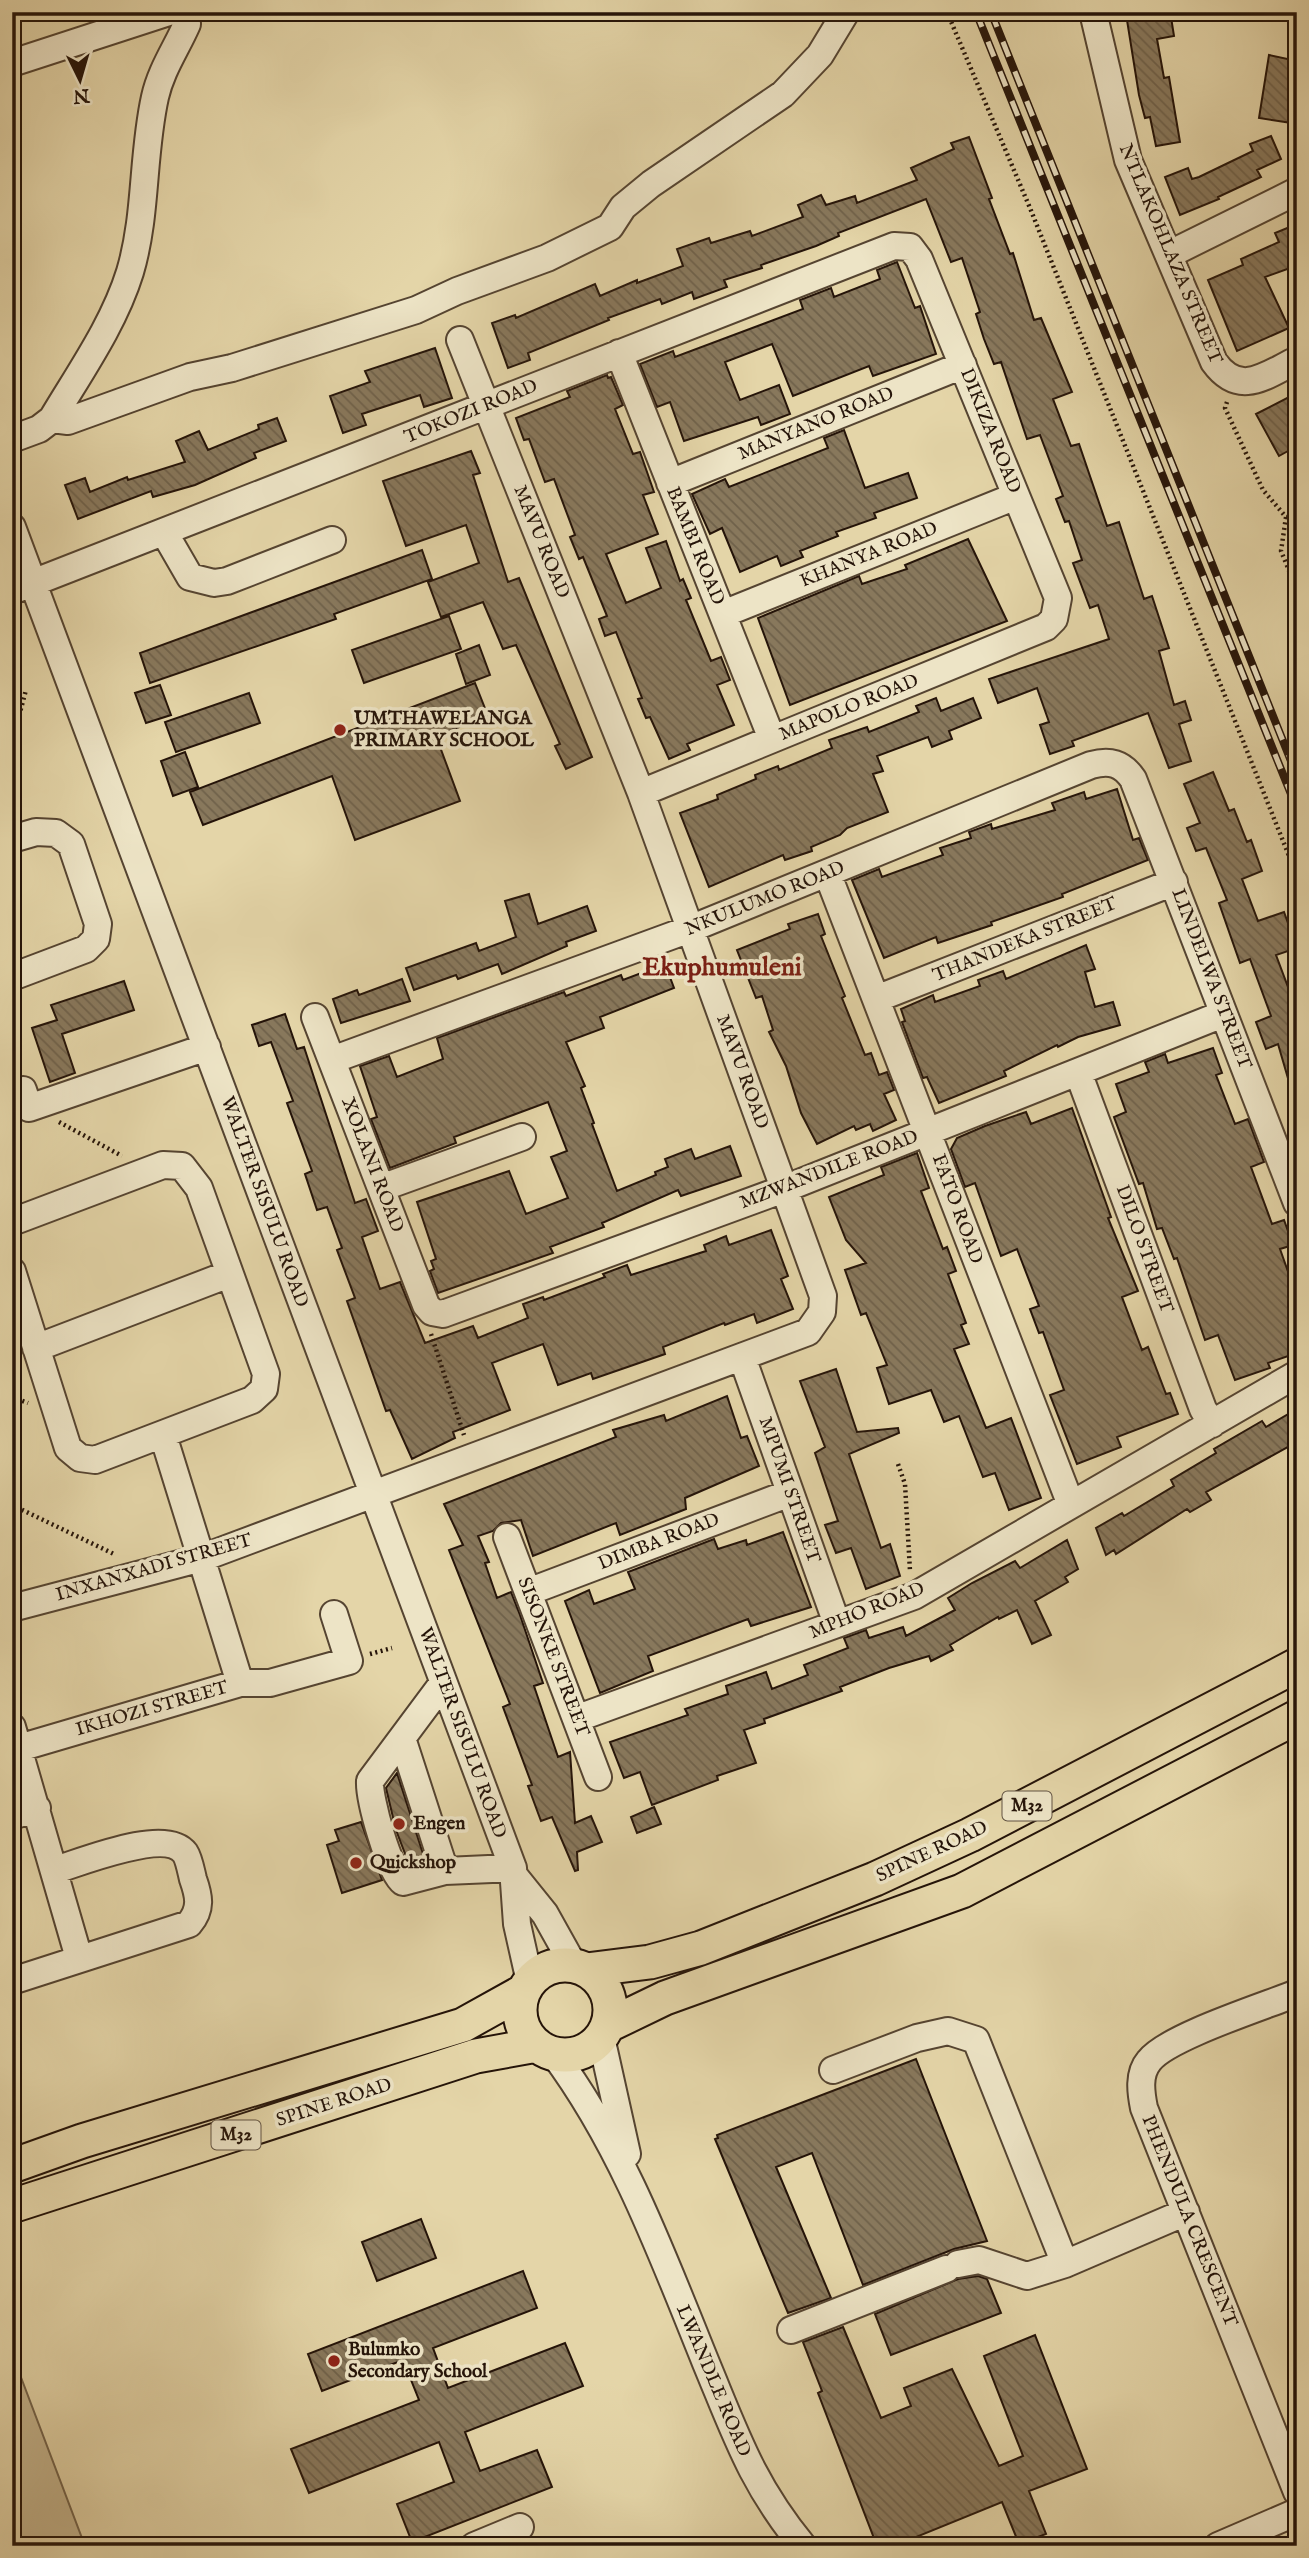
<svg xmlns="http://www.w3.org/2000/svg" width="1309" height="2558" font-family="'IM FELL English',serif">
<style>
.park{fill:#c4b48d;stroke:#74644b;stroke-width:2}
.building{fill:url(#building-back-hatch);stroke:#251409;stroke-width:2}
.lines{fill:none;stroke-linecap:round;stroke-linejoin:round}
.minor-casing{stroke:#554431;stroke-width:30}
.major-casing{stroke:#251409;stroke-width:37}
.path{stroke:#251409;stroke-width:4.5;stroke-dasharray:2 3.5;stroke-linecap:butt}
.minor{stroke:#ede4c6;stroke-width:26}
.major{stroke:#e4d5a8;stroke-width:33}
.rail-casing{stroke:#251409;stroke-width:8}
.rail{stroke:#ede4c6;stroke-width:5;stroke-dasharray:16;stroke-linecap:butt}
.poi-dot{fill:#8f2418;stroke:#ede4c6;stroke-width:2.5}
.labels{text-anchor:middle;dominant-baseline:central;stroke-width:7;stroke-linejoin:round;paint-order:stroke}
.shield{fill:#ede4c6;stroke:#615242;stroke-width:2}
.shield-label{font-size:18px;font-weight:bold;fill:#251409}
.street-label{font-size:19px;fill:#251409;stroke:#ede4c6}
.poi-label{font-size:19px;font-weight:bold;fill:#251409;stroke:#ede4c6;text-anchor:start}
.district-label{font-size:26px;font-weight:bold;fill:#7a1f14;stroke:#ede4c6}
</style>
<defs>
<pattern id="building-back-hatch" width="6" height="6" patternUnits="userSpaceOnUse" patternTransform="scale(1.75)"><rect width="6" height="6" fill="#88785c"/><path d="M-1 5l2 2M0 0l6 6M5-1l2 2" fill="none" stroke="#6f614a"/></pattern>
</defs>
<rect width="100%" height="100%" fill="#e4d5a8"/>
<filter id="stains"><feTurbulence type="fractalNoise" baseFrequency=".00286" numOctaves="4"/><feColorMatrix values="0 0 0 0 .2 0 0 0 0 .09 0 0 0 0 .02 0 0 0 .5 -.17"/></filter>
<radialGradient id="worn" r=".72"><stop offset=".6" stop-color="#630" stop-opacity="0"/><stop offset="1" stop-color="#630" stop-opacity=".3"/></radialGradient>
<!-- park -->
<path class="park" d="M12,2359H14L85,2546H12Z"/>
<!-- building -->
<path class="building" d="M1153,12L1154,19L1171,17L1174,36L1157,39L1164,78L1169,77L1180,142L1156,146L1150,117L1145,118L1139,95L1126,14Z
M1269,55L1297,61V112L1294,111L1292,123L1259,118Z
M1271,136L1281,159L1257,170L1261,177L1218,197L1219,199L1180,215L1165,177L1188,168L1192,179L1199,177L1253,151L1250,144Z
M969,137L992,198L989,199L1010,254L1013,253L1034,320L1041,318L1072,392L1053,399L1071,446L1079,444L1107,526L1119,522L1144,599L1152,596L1169,648L1159,651L1174,705L1185,701L1191,720L1179,724L1191,761L1169,768L1148,713L1072,741L1074,746L1050,754L1040,725L1049,722L1037,688L998,703L989,679L1109,639L1098,605L1090,608L1073,563L1082,560L1069,521L1065,522L1056,499L1063,496L1040,435L1027,439L1001,362L994,364L984,339L976,314L980,312L962,258L951,262L926,199L838,233L839,236L816,246L761,265L762,268L724,280L727,287L694,299L692,292L662,304L660,299L608,318L609,320L528,353L530,360L508,368L492,323L515,315L516,318L595,284L600,296L637,280V283L683,266L677,249L709,238L711,243L750,231L752,236L803,217L798,205L821,195L826,205L855,196L857,203L917,180L911,168L954,149L951,143Z
M1297,224V283L1290,268L1265,277L1289,328L1237,351L1208,280L1243,265L1241,259L1279,242L1275,233Z
M897,262L915,308L920,306L936,354L873,376L869,366L793,396L772,344L725,362L740,400L779,385L790,414L761,425L758,417L684,441L670,402L657,407L640,364L673,351L675,357L803,309L800,300L831,288L834,297L880,279L877,270Z
M435,348L452,398L424,407L420,395L362,414L366,425L343,433L330,396L370,382L365,371Z
M607,375L608,378L611,377L623,405L615,409L633,454L640,452L654,492L643,495L658,534L606,554L626,603L661,588L646,548L666,541L680,581L683,579L691,598L686,600L711,661L721,657L730,680L717,685L734,725L687,744L690,750L669,759L650,717L646,718L638,699L642,698L616,632L605,636L599,619L607,616L583,557L579,559L570,537L575,535L554,479L545,482L529,439L524,440L516,418L570,397L567,391Z
M1289,397L1297,410V446L1279,456L1256,414Z
M277,418L286,441L254,453L256,458L195,485L153,497L151,491L78,519L65,485L85,478L90,492L127,477L128,480L185,462L176,441L199,431L208,450L259,429L258,425Z
M844,430L865,488L908,473L917,498L874,513L876,518L836,532L838,536L800,551L803,557L781,566L777,556L740,572L722,528L710,534L692,494L725,479L729,487L828,448L824,438Z
M471,451L480,473L473,475L508,582L519,578L592,757L566,769L555,746L560,744L516,645L503,649L483,602L441,617L428,582L479,563L466,525L406,546L383,481Z
M968,539L1007,621L790,705L758,618L859,576L862,584L907,569L905,565Z
M422,550L432,579L334,614L336,619L150,683L140,653Z
M449,616L461,649L364,683L352,650Z
M479,645L490,675L466,684L456,654Z
M475,683L488,716L436,736L460,801L355,840L332,776L203,825L190,792Z
M160,685L171,715L146,723L135,693Z
M249,693L260,723L176,752L165,722Z
M936,698L941,711L973,698L981,718L949,731L952,739L932,747L928,737L877,756L883,771L873,774L888,812L847,828L840,835L811,847L812,851L785,860L783,855L709,887L680,813L718,799L717,795L756,779L755,775L778,766L779,770L832,748L829,740L867,727L869,732L919,712L916,706Z
M185,752L198,787L173,796L161,761Z
M1213,772L1229,811L1234,809L1247,842L1251,840L1262,871L1242,879L1258,921L1284,912L1297,948L1276,955L1297,1011V1091L1292,1092L1278,1044L1266,1049L1256,1022L1271,1016L1250,959L1240,963L1219,903L1227,900L1206,848L1196,851L1187,828L1200,823L1184,784Z
M1117,789L1133,840L1139,838L1148,860L1062,894L1063,897L991,922L992,925L938,943L936,937L884,958L852,880L879,869L882,877L943,855L940,848L971,838L969,832L991,824L992,829L1055,810L1052,803L1084,792L1086,799Z
M529,894L538,924L587,906L596,931L566,942L567,946L502,974L498,964L458,979L456,975L414,990L406,968L476,943L479,951L516,937L505,901Z
M818,914L825,934L821,936L845,996L842,998L865,1055L871,1053L879,1075L887,1072L894,1090L884,1094L896,1120L873,1131L870,1124L856,1130L854,1126L817,1144L801,1113L786,1066L769,1032L773,1030L762,996L756,998L737,950L790,929L788,924Z
M1086,945L1095,969L1085,972L1095,1007L1113,1002L1120,1025L1078,1037L1058,1047L1057,1045L1004,1071L1006,1076L939,1103L927,1077L923,1078L902,1022L905,1021L901,1009L933,995L935,1002L980,986L978,980L1003,971L1006,979Z
M665,964L674,988L600,1017L604,1028L566,1042L585,1086L581,1088L594,1123L592,1124L617,1191L656,1175L655,1172L668,1167L665,1159L691,1149L695,1159L730,1146L741,1176L681,1196L678,1190L602,1223L604,1227L550,1247L553,1253L438,1293L430,1271L434,1269L431,1261L436,1259L417,1202L509,1171L526,1214L568,1198L551,1157L567,1151L548,1102L454,1137L456,1143L390,1168L371,1119L377,1117L360,1066L389,1056L397,1077L443,1059L437,1038L564,992L566,996L621,975L623,980Z
M402,979L410,1001L341,1023L333,999L357,990L359,995Z
M124,981L134,1010L62,1034L75,1073L50,1082L32,1028L57,1020L51,1005Z
M285,1014L297,1049L304,1047L355,1203L366,1199L378,1231L362,1237L380,1289L400,1282L425,1343L473,1326L478,1338L528,1318L523,1304L543,1297L544,1300L605,1277L603,1274L627,1265L631,1275L706,1251L704,1245L726,1236L729,1245L771,1230L788,1276L781,1279L793,1309L757,1323L754,1314L725,1325L724,1323L663,1347L665,1354L593,1379L591,1373L558,1385L543,1344L492,1363L510,1410L453,1432L455,1438L412,1459L390,1410L386,1411L347,1301L355,1298L337,1250L342,1248L327,1207L317,1210L305,1174L312,1171L287,1103L293,1101L271,1042L259,1046L252,1025Z
M1213,1048L1222,1073L1216,1075L1235,1124L1248,1119L1264,1162L1251,1167L1272,1224L1284,1220L1293,1245L1280,1249L1297,1297V1353L1268,1363L1270,1368L1235,1380L1218,1335L1205,1340L1177,1258L1174,1259L1162,1228L1157,1229L1143,1183L1139,1184L1114,1117L1126,1112L1116,1084L1149,1072L1145,1062L1165,1054L1168,1063Z
M1072,1108L1111,1217L1108,1218L1138,1291L1122,1297L1142,1350L1148,1347L1166,1394L1170,1393L1178,1414L1117,1437L1121,1447L1077,1464L1050,1395L1064,1390L1043,1332L1039,1333L1030,1309L1039,1306L1017,1249L1001,1256L975,1183L965,1187L951,1149L957,1138L985,1126L1026,1112L1031,1124Z
M917,1153L929,1188L921,1191L943,1249L947,1247L956,1271L948,1274L966,1323L961,1325L969,1344L954,1349L986,1428L1011,1418L1041,1498L1009,1510L995,1473L983,1477L959,1416L944,1422L931,1390L889,1404L877,1368L887,1365L866,1313L861,1315L845,1270L866,1263L846,1240L829,1197L884,1175L881,1167Z
M836,1369L857,1432L898,1428L899,1433L849,1454L881,1548L890,1544L900,1576L866,1589L851,1548L836,1553L825,1525L838,1521L815,1453L825,1447L800,1381Z
M727,1396L741,1438L747,1436L759,1466L685,1498L686,1509L620,1535L616,1523L533,1556L521,1520L501,1523L493,1531L478,1536L489,1562L485,1563L497,1598L511,1592L520,1615L543,1683L534,1686L558,1757L570,1752L575,1823L591,1816L602,1842L577,1852L578,1870L575,1871L552,1817L541,1821L528,1786L532,1785L503,1707L510,1704L449,1550L463,1545L444,1504L616,1437L613,1430L664,1415L666,1421Z
M1297,1409V1442L1206,1492L1211,1500L1190,1512L1187,1509L1116,1554L1114,1550L1106,1555L1096,1528L1122,1513L1124,1516L1174,1486L1171,1480L1216,1453L1214,1449L1262,1421L1266,1427Z
M783,1532L811,1607L751,1626L748,1619L648,1656L653,1671L600,1693L565,1601L589,1590L594,1604L635,1589L628,1572L714,1539L718,1549L746,1540L747,1545Z
M1067,1540L1078,1569L1065,1577L1068,1582L1035,1601L1051,1635L1032,1644L1017,1610L999,1619L998,1617L950,1645L953,1650L931,1661L929,1656L889,1668L840,1687L842,1691L764,1719L765,1723L744,1730L756,1763L717,1776L718,1780L652,1805L640,1772L624,1778L610,1742L688,1715L685,1709L728,1694L726,1686L766,1672L772,1689L808,1675L804,1665L848,1648L844,1638L866,1630L869,1638L903,1627L906,1636L955,1610L948,1598L972,1583L1015,1561L1020,1568Z
M397,1773L425,1860L409,1864L396,1830L386,1788Z
M654,1807L661,1824L637,1833L631,1817Z
M361,1822L382,1880L342,1893L327,1845L339,1841L335,1830Z
M916,2059L987,2241L954,2249L863,2285L812,2153L776,2167L831,2298L788,2313L715,2139L718,2138L717,2135Z
M421,2219L436,2258L377,2281L362,2242Z
M523,2271L537,2308L433,2348L448,2388L565,2343L583,2386L465,2432L480,2471L537,2450L552,2487L412,2542L397,2504L454,2482L439,2442L309,2493L291,2449L419,2400L403,2360L322,2391L308,2354Z
M978,2276L987,2279L1001,2313L891,2355L875,2314L958,2279Z
M843,2327L881,2418L911,2406L904,2388L952,2369L999,2466L1023,2456L984,2356L1035,2335L1087,2469L1029,2491L1046,2534L1019,2544L1002,2502L894,2546H877L818,2393L822,2391L803,2342Z"/>
<g class="lines">
<defs>
<path id="minor" d="M1093,12L1128,160L1214,362C1240,398 1266,375 1297,360
M12,63L169,12
M1170,254L1297,191
M619,353L772,739
M52,419L68,421L190,377L232,368L416,310L457,291L547,258L610,227L623,207L651,184L783,94L820,55L846,12
M12,439L39,429L52,419C80,372 114,324 130,272C147,215 142,155 155,97C161,70 176,49 187,24L184,12
M670,483L963,365
M12,527L513,1868L517,1924L530,1982
M164,532L190,577L214,583L227,581L332,540
M12,591L894,246L910,247L919,259L1058,598L1054,619L1046,627L641,793
M723,614L1016,496
M12,839L36,832L56,833L71,844L98,924L96,939L86,949L12,977
M828,875L1071,1505
M876,999L1174,882
M315,1017L426,1305L432,1312L443,1314L784,1189L1223,1014
M332,1060L690,929L1091,765C1110,760 1122,763 1133,779L1297,1203
M1078,1072L1203,1409L1212,1424
M23,1090L29,1108L207,1047
M381,1188L522,1137
M12,1222L163,1165L182,1166L199,1188L266,1374L264,1389L252,1400L95,1460L80,1458L68,1448L12,1271
M36,1348L229,1274
M742,1357L837,1624
M163,1435L240,1683
M507,1537L598,1777
M528,1592L790,1493
M12,1608L202,1558L808,1332L822,1312L823,1296L641,793L460,340
M443,1683L370,1781C369,1799 389,1872 403,1882L445,1871L513,1868
M578,1718L914,1596L1297,1374
M12,1727L79,1958
M402,1738L445,1871
M19,1748L240,1683H270L349,1661L334,1614
M12,1816L37,1808
M516,1878L545,1914L574,1966
M12,1981L189,1924C202,1909 199,1896 193,1879C191,1871 189,1859 185,1853C166,1827 82,1862 55,1870
M1297,1993C1265,2006 1167,2037 1149,2061C1138,2074 1141,2093 1144,2108L1297,2492
M601,2037L627,2154
M553,2053C622,2145 663,2257 706,2363C736,2435 752,2484 803,2546
M833,2070L917,2038L948,2031L976,2040L1065,2264L1186,2212
M958,2264L979,2260L1027,2276L1065,2264
M791,2330L946,2269
M474,2546L520,2527
M1218,2546L1297,2512"/>
<path id="major" d="M520 2010a45 45 0 1 1 90 0a45 45 0 1 1-90 0Z
M586,1970L650,1962L701,1948L875,1879L970,1835L1297,1665
M607,2026L665,1998L962,1891L1297,1717
M12,2166L82,2141L463,2025L524,1991
M12,2206L476,2056L537,2045"/>
</defs>
<!-- minor casing -->
<use href="#minor" class="minor-casing"/>
<!-- major casing -->
<use href="#major" class="major-casing"/>
<!-- path -->
<path class="path" d="M947,12L1030,208L1297,876
M12,23L16,12
M1227,402L1225,408L1263,490L1286,517L1297,519
M1286,517L1281,551L1297,590
M12,742L26,690
M59,1122L122,1156
M431,1334L464,1435
M12,1397L28,1403
M898,1464L905,1484L910,1571
M12,1505L116,1555
M370,1654L392,1648"/>
<!-- minor -->
<use href="#minor" class="minor"/>
<!-- major -->
<use href="#major" class="major"/>
<defs>
<path id="rail" d="M976,12L1297,809
M991,12L1297,776"/>
</defs>
<!-- rail casing -->
<use href="#rail" class="rail-casing"/>
<!-- rail -->
<use href="#rail" class="rail"/>
</g>
<!-- markers -->
<g class="poi-dot">
<circle cx="340" cy="730" r="7"/>
<circle cx="399" cy="1824" r="7"/>
<circle cx="356" cy="1863" r="7"/>
<circle cx="334" cy="2361" r="7"/>
</g>
<g class="labels">
<!-- shield labels -->
<g class="shield">
<rect x="1002.5" y="1791.5" width="49" height="29" rx="5"/>
<rect x="211.5" y="2120.5" width="49" height="29" rx="5"/>
</g>
<g class="shield-label">
<text x="1027" y="1806">M32</text>
<text x="236" y="2135">M32</text>
</g>
<!-- street labels -->
<g class="street-label">
<text transform="translate(1170 254) rotate(67)">NTLAKOHLAZA STREET</text>
<text transform="translate(471 412) rotate(-22)">TOKOZI ROAD</text>
<text transform="translate(816 424) rotate(-22)">MANYANO ROAD</text>
<text transform="translate(990 431) rotate(68)">DIKIZA ROAD</text>
<text transform="translate(541 542) rotate(68)">MAVU ROAD</text>
<text transform="translate(695 546) rotate(68)">BAMBI ROAD</text>
<text transform="translate(869 555) rotate(-22)">KHANYA ROAD</text>
<text transform="translate(849 708) rotate(-22)">MAPOLO ROAD</text>
<text transform="translate(765 899) rotate(-22)">NKULUMO ROAD</text>
<text transform="translate(1025 940) rotate(-22)">THANDEKA STREET</text>
<text transform="translate(1211 979) rotate(69)">LINDELWA STREET</text>
<text transform="translate(742 1072) rotate(70)">MAVU ROAD</text>
<text transform="translate(372 1165) rotate(69)">XOLANI ROAD</text>
<text transform="translate(829 1170) rotate(-21)">MZWANDILE ROAD</text>
<text transform="translate(264 1202) rotate(70)">WALTER SISULU ROAD</text>
<text transform="translate(957 1209) rotate(70)">FATO ROAD</text>
<text transform="translate(1144 1249) rotate(70)">DILO STREET</text>
<text transform="translate(789 1490) rotate(71)">MPUMI STREET</text>
<text transform="translate(659 1542) rotate(-21)">DIMBA ROAD</text>
<text transform="translate(154 1568) rotate(-16)">INXANXADI STREET</text>
<text transform="translate(867 1611) rotate(-22)">MPHO ROAD</text>
<text transform="translate(553 1657) rotate(69)">SISONKE STREET</text>
<text transform="translate(152 1709) rotate(-16)">IKHOZI STREET</text>
<text transform="translate(462 1733) rotate(70)">WALTER SISULU ROAD</text>
<text transform="translate(932 1852) rotate(-25)">SPINE ROAD</text>
<text transform="translate(334 2103) rotate(-18)">SPINE ROAD</text>
<text transform="translate(1189 2221) rotate(68)">PHENDULA CRESCENT</text>
<text transform="translate(713 2381) rotate(67)">LWANDLE ROAD</text>
</g>
<!-- poi labels -->
<g class="poi-label">
<text x="354" y="719">UMTHAWELANGA<tspan x="354" dy="22">PRIMARY SCHOOL</tspan></text>
<text x="413" y="1824">Engen</text>
<text x="370" y="1863">Quickshop</text>
<text x="348" y="2350">Bulumko<tspan x="348" dy="22">Secondary School</tspan></text>
</g>
<!-- district labels -->
<g class="district-label">
<text x="722" y="967">Ekuphumuleni</text>
</g>
</g>
<!-- margin -->
<rect width="1309" height="2558" fill="none" stroke="#e4d5a8" stroke-width="42"/>
<rect x="14" y="14" width="1281" height="2530" fill="none" stroke="#251409" stroke-width="3.5"/>
<rect x="21" y="21" width="1267" height="2516" fill="none" stroke="#251409" stroke-width="2"/>
<!-- north arrow -->
<g transform="translate(80 80) rotate(175)" stroke="#ede4c6" stroke-width="5" paint-order="stroke">
<path d="M0-5L12 26L0 18L-12 26Z" fill="#251409"/>
<text y="-10" font-size="19" font-weight="bold" text-anchor="middle" fill="#251409">N</text>
</g>
<rect width="100%" height="100%" filter="url(#stains)"/>
<rect width="100%" height="100%" fill="url(#worn)"/>
</svg>
